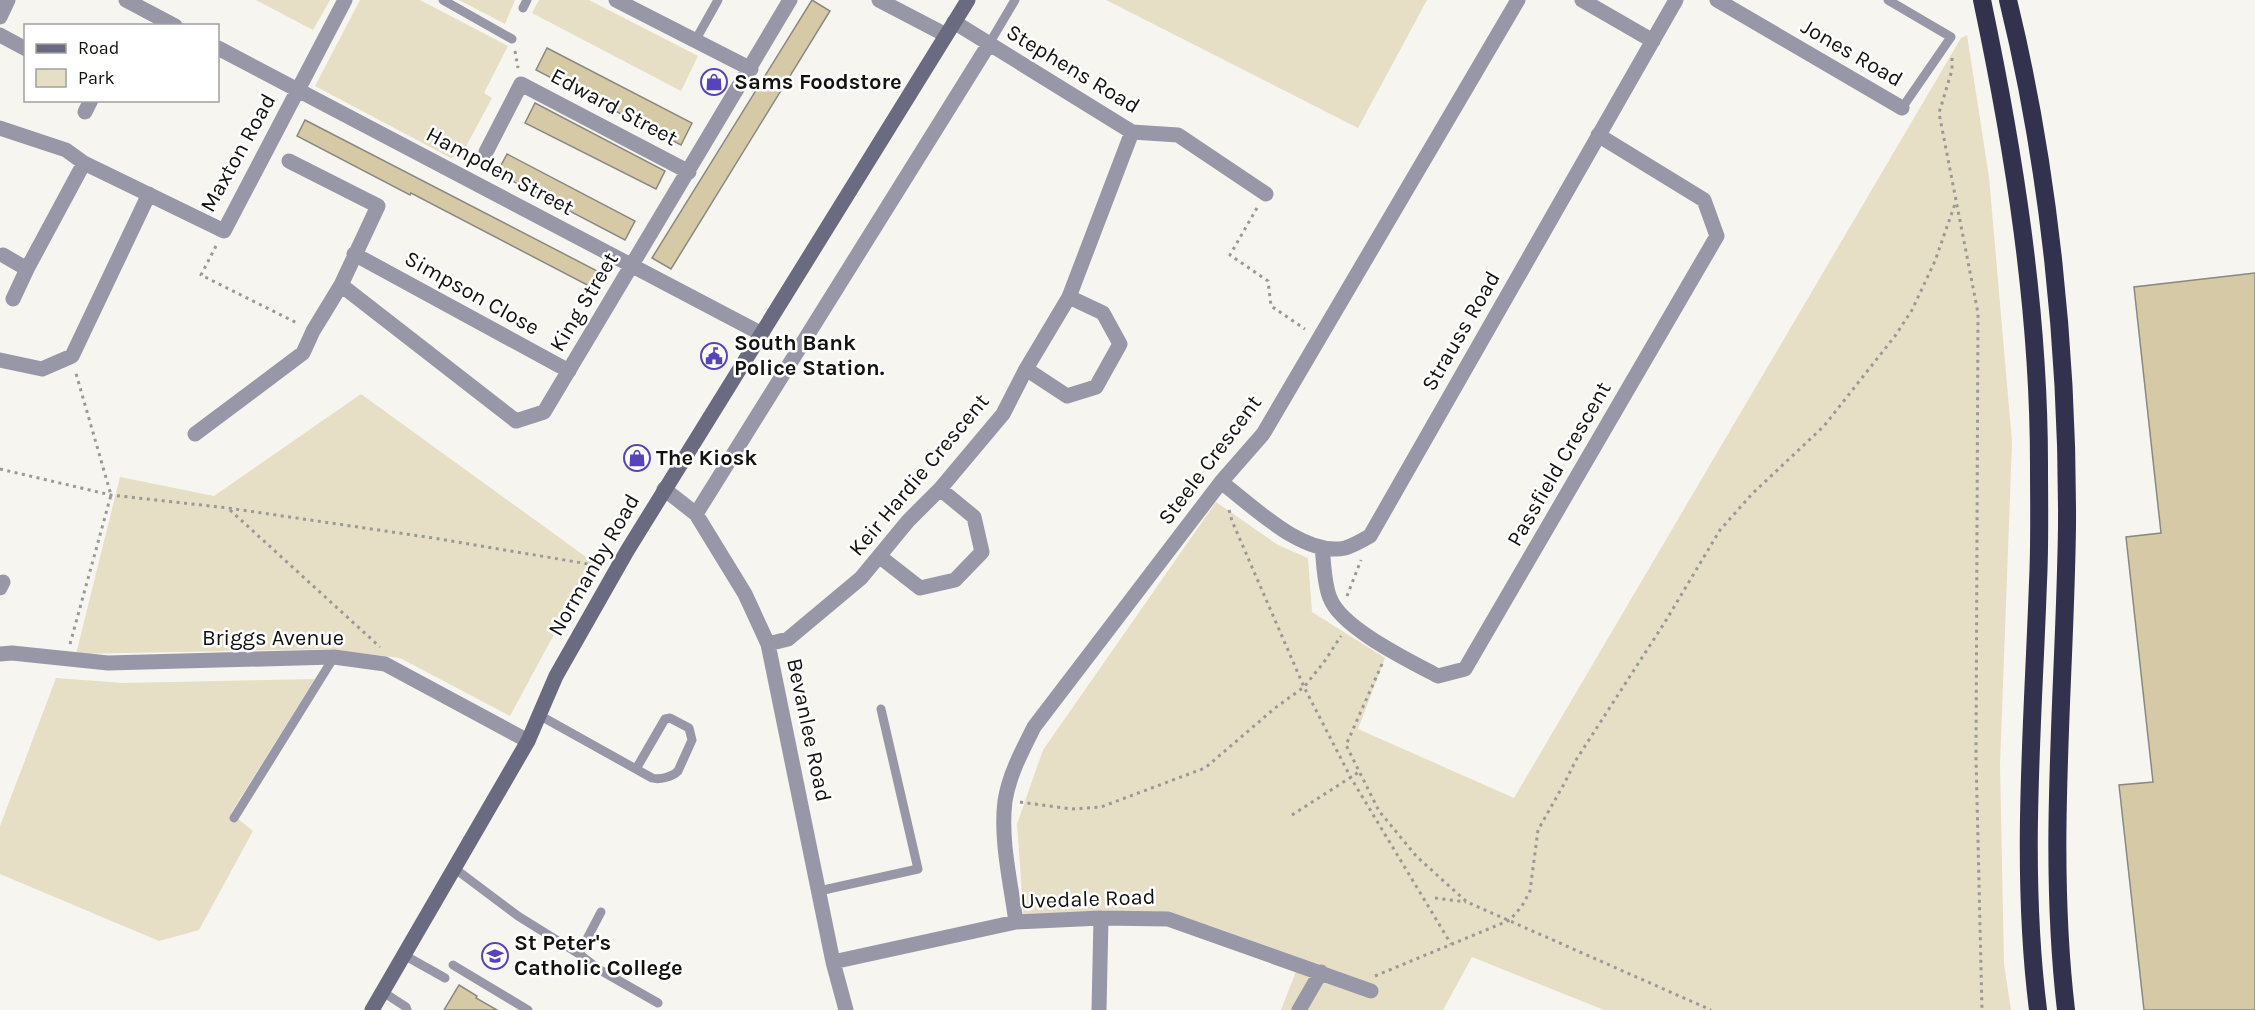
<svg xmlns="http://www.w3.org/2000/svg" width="2255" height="1010" font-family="Karla,sans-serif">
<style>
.green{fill:#e6dec5}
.building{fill:#d6caa6;stroke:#898883;stroke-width:1.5}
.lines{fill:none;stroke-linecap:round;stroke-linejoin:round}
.path{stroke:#9a9995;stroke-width:3;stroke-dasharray:3 4.5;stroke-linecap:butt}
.lane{stroke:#9797a7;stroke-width:9}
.street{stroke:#9797a7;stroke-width:15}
.secondary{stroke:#6a6a80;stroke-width:15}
.highway{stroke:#32314e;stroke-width:18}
.labels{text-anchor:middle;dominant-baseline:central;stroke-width:5;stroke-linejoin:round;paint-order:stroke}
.street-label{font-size:22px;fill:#121210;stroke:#fff}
.poi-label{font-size:22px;font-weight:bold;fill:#121210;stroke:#fff;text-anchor:start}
</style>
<rect width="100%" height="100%" fill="#f7f5f0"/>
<!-- green -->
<path class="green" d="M256,0H330L313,30Z
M360,0H420L508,46L484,93L492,98L462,154L451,158L315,86Z
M459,0H515L505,24Z
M539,0H589L698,56L681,91L532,13Z
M1106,0H1427L1358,128Z
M1967,35L1989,177L2012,442L2000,765L2004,964L2011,1010H1604L1472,957L1443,1010H1281L1300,961L1162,913L1024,921L1017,824L1043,750L1216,502L1278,545L1308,558L1312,612L1385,658L1358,729L1514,798L1961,38Z
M361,394L593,562L510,716L400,658L328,649L76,654L120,477L214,496Z
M56,678L124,683L315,679L231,813L253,831L199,930L159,941L0,874V826Z"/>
<!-- building -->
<path class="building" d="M812,0L830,11L671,269L652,258Z
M547,48L692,123L681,145L536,70Z
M535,103L665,171L656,189L525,123Z
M305,120L601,273L593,288L411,193L410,195L297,136Z
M507,154L635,221L625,240L497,173Z
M2255,273V1010H2144L2119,785L2153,782L2126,537L2161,533L2134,287Z
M459,985L477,996L476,998L497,1010H444Z"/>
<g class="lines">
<!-- path -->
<path class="path" d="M515,51L518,68
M1952,58V70L1939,113L1978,313L1976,757L1982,1010
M1257,208L1230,255L1268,281L1271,306L1305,329
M216,246L201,275L299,324
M0,469L111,495L228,508L440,539L600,566
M230,510L380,647
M1229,510L1232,521L1304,687L1351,778L1451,944
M1347,596L1361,560
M70,644L111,495L75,370
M1382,664L1346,745L1379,811L1417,857L1467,902L1711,1010
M1020,802L1072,809L1101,807L1205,768L1275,708L1304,687L1324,662L1341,636
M1292,815L1359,772
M1435,898L1466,902
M1375,976L1510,920L1522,906L1530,891L1538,830L1564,784L1576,760L1665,622L1720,530L1752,494L1824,426L1895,336L1912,310L1935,261L1956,201"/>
<!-- lane -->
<path class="lane" d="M443,0L512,39
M1888,0L1951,37L1902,108
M523,8L527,0
M695,41L718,0
M989,44L1015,0
M539,715L652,778C660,780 672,777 678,771L692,740L689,728L670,718L665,719L636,769
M234,818L334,657
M454,868L518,916L579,954L600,970L658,1003
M819,891L918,869L881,709
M579,954L601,912
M404,955L445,978
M453,965L528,1010
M383,992L406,1007L407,1010"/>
<!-- street -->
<path class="street" d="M126,0L175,26
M616,0L751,69
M879,0L946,35
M1582,0L1653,41
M1717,0L1902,108
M0,17L8,0
M954,22L1132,132L1178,135L1266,194
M0,35L26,49
M218,48L762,334
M85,112L91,100
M0,128L66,150L84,163
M486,152L521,84L689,172
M354,254L569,371
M3,255L27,269L84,163L224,231L345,0
M341,285L516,421L544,412L790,0
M13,299L27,269
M0,360L42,369L72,356L149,194
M1026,369L1067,396L1096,387L1120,344L1103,313L1069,297
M195,434L303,353L313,331L341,285L378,206L289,161
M1221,482C1253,506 1303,557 1345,548C1353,546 1363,540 1370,536L1676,0
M664,489L696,514L745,594L768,644L833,962L846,1010
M696,514L989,44
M1322,548C1324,563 1324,584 1330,598C1341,628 1410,661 1438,676L1465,669L1717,236L1704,200L1598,135
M879,556L920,588L955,580L982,552L974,517L940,489
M0,588L3,582
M768,644L788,639L861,578L908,521L940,489L1003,414L1026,369L1069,297L1132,132
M0,654L12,653L108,663L334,657L385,664L528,741
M1016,922C1011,884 1000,840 1005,801C1009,775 1022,751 1034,727L1221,482L1263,434L1518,0
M833,962L1016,922L1101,918L1168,919L1371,991
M1099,1010L1101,918
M1299,1010L1321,972"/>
<!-- secondary -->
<path class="secondary" d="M372,1010L528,741L556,676L627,551L968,0"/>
<!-- highway -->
<path class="highway" d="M1982,0C2014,152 2039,309 2039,465C2039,504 2040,543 2038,582C2033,725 2020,868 2038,1010
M2008,0C2049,167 2068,354 2067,526C2065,688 2047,849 2066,1010"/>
</g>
<!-- icons -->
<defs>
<symbol id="shop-ring" viewBox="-11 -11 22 22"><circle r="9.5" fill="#fff" stroke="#5743bb" stroke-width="1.5"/><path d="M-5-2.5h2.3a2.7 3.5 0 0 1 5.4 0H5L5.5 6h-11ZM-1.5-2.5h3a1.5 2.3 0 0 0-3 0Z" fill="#5743bb"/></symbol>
<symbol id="civic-ring" viewBox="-11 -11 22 22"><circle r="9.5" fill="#fff" stroke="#5743bb" stroke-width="1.5"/><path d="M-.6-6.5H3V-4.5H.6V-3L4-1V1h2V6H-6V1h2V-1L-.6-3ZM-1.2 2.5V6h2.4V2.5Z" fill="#5743bb"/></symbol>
<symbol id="school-ring" viewBox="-11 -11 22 22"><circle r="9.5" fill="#fff" stroke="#5743bb" stroke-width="1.5"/><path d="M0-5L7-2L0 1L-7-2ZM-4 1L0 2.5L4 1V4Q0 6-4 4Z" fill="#5743bb"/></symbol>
</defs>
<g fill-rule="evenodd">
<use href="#shop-ring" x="699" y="67" width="30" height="30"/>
<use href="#civic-ring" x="699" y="341" width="30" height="30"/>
<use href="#shop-ring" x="622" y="443" width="30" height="30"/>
<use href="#school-ring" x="480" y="941" width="30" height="30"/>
</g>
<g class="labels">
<!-- street labels -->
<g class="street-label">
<text transform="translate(1852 53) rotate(30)">Jones Road</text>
<text transform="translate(1073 69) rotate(31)">Stephens Road</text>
<text transform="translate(614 107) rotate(28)">Edward Street</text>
<text transform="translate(238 153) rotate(-61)">Maxton Road</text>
<text transform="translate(500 171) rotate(28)">Hampden Street</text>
<text transform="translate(472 293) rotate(29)">Simpson Close</text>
<text transform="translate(584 302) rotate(-59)">King Street</text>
<text transform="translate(1461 331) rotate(-60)">Strauss Road</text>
<text transform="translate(1210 460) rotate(-53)">Steele Crescent</text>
<text transform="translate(1559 464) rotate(-60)">Passfield Crescent</text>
<text transform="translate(919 475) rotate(-50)">Keir Hardie Crescent</text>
<text transform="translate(594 565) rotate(-60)">Normanby Road</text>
<text x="273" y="638">Briggs Avenue</text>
<text transform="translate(809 730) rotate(78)">Bevanlee Road</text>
<text transform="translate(1088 899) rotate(-2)">Uvedale Road</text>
</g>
<!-- poi labels -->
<g class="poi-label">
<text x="734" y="82">Sams Foodstore</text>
<text x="734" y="343">South Bank<tspan x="734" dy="25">Police Station.</tspan></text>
<text x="656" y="458">The Kiosk</text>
<text x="514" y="943">St Peter's<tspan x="514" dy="25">Catholic College</tspan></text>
</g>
</g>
<!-- legend -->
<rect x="24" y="24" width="195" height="78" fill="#ffffff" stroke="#a0a09f" stroke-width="1.5"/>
<rect x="36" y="44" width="30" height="9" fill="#6a6a80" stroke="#a0a09f" stroke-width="1.5"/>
<text x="78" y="54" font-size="18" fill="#121210">Road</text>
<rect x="36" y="69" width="30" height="18" fill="#e6dec5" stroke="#a0a09f" stroke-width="1.5"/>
<text x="78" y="84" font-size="18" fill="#121210">Park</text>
</svg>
